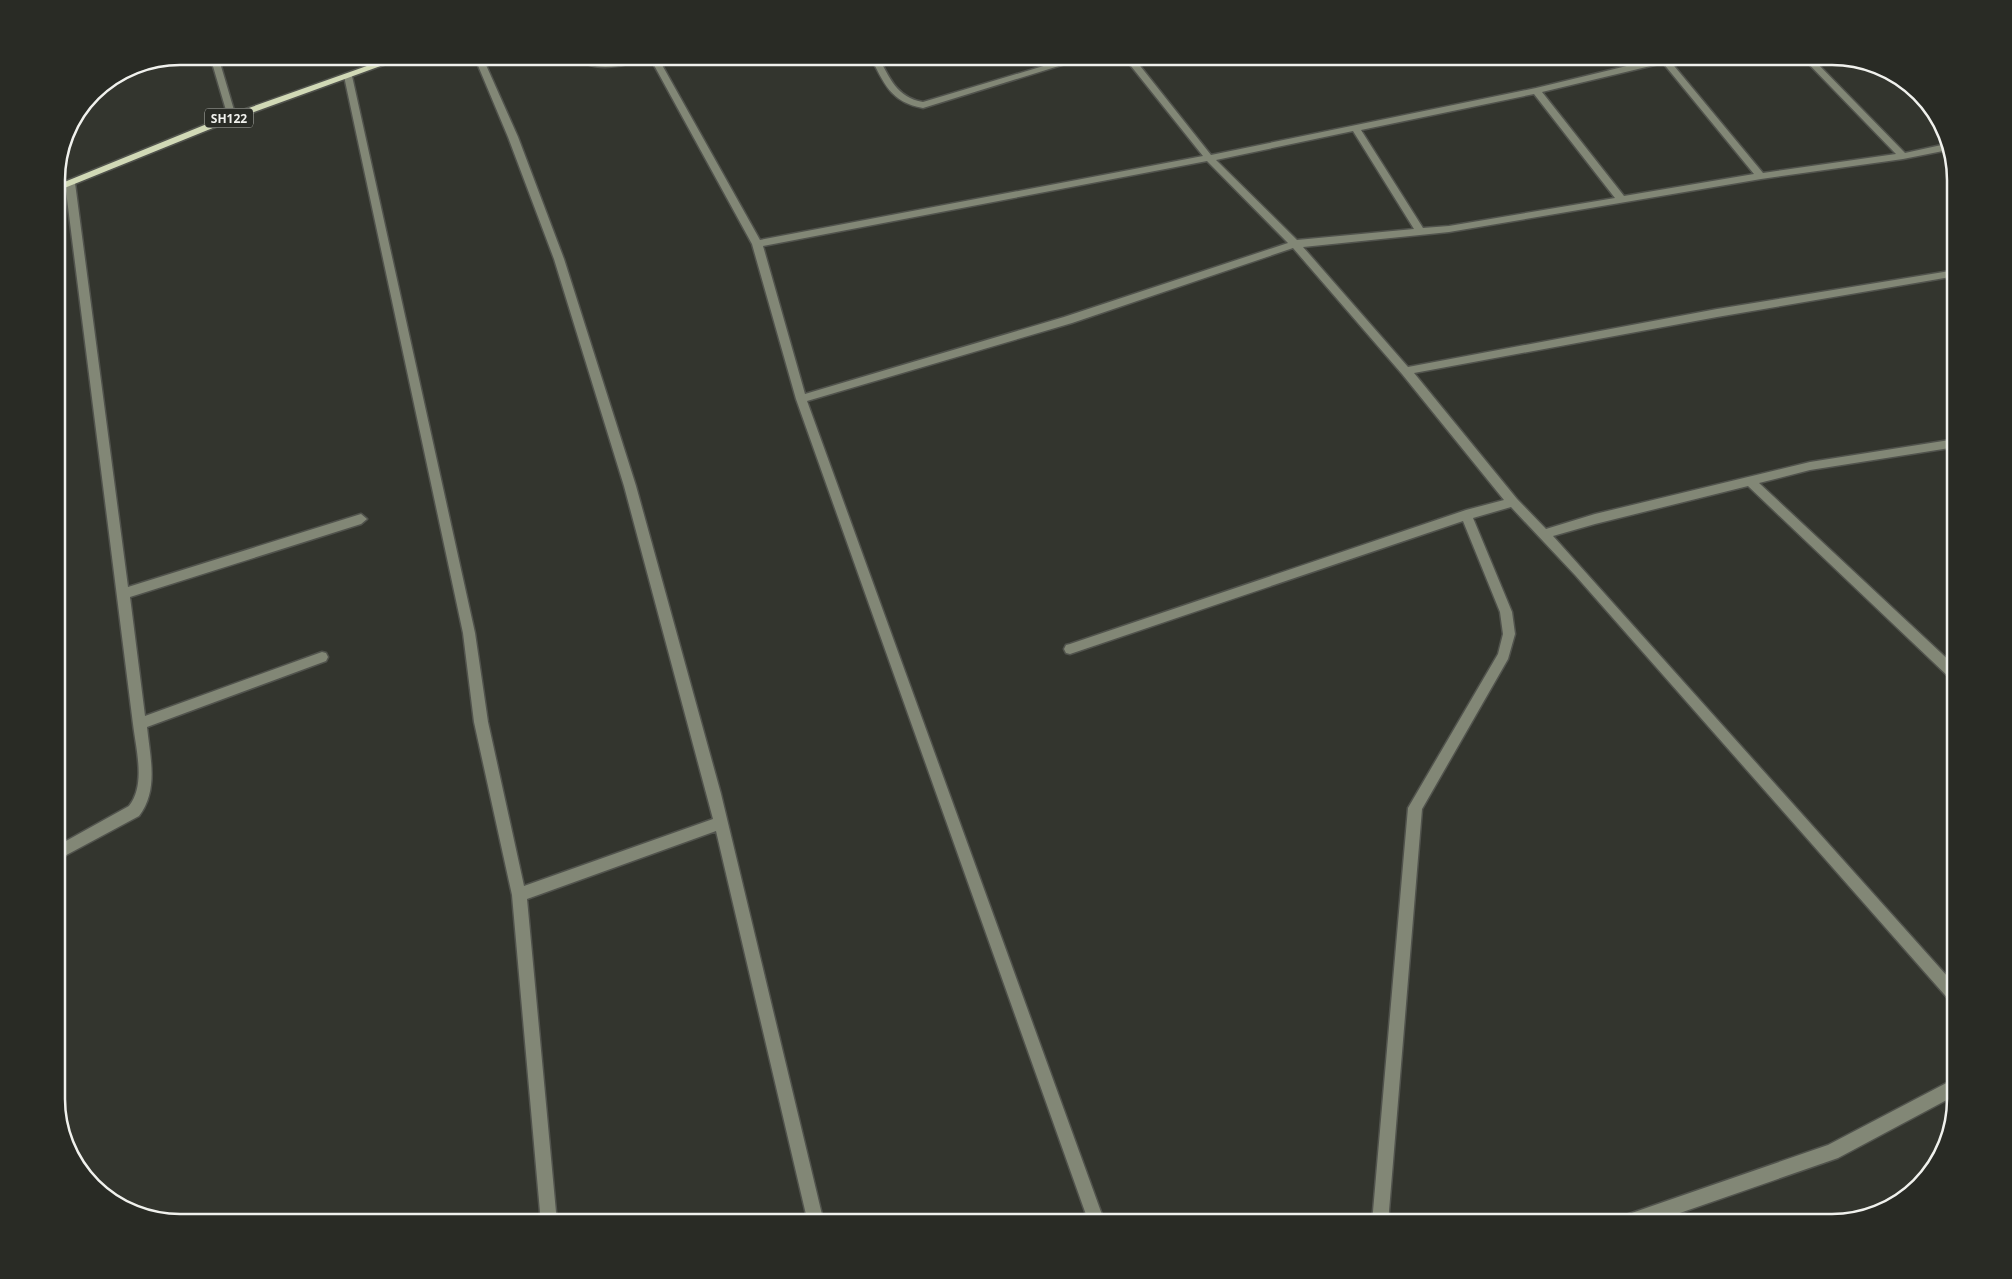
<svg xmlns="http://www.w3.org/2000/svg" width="2012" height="1279" font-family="'Noto Sans',sans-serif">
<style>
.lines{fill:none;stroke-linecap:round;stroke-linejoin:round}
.minor-casing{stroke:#51534d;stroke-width:3}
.major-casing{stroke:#51534d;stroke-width:3}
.minor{fill:#828776;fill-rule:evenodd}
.major{fill:#d1d9b6;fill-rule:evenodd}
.labels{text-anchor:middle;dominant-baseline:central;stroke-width:5;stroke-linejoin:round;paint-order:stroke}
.shield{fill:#292b25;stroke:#b4b6b1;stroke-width:1}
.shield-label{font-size:12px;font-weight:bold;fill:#f0f1ed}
.rim{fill:none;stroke:#f0f1ed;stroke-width:2.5}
</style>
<rect width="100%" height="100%" fill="#33352e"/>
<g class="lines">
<defs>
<path id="minor" d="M210,56H218L236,117L235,119L232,120L228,117Z
M474,56H482L518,137L564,259L636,486L721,794L824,1223H808L716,831L527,899L557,1223H541L512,895L474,722L463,633L344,76L345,74L352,76L475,633L488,722L524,886L713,819L624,486L554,259L508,137Z
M574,56C584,56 591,62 601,62C616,62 630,56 645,56C628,68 590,73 574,56Z
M649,56H657L760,240L1203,156L1123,56L1133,58L1160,56L1137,62L1211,155L1536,88L1668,56H1684L1670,61L1763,173L1896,154L1801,56H1810L1905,153L1946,144L1948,150L1903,159L1761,179L1449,232L1303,247L1408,367L1717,309L1956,270V276L1717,317L1414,373L1517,499L1546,529L1595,514L1810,462L1956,439V447L1810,470L1759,483L1956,667V680L1951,679L1748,486L1595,524L1553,536L1956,986V1004L1951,1002L1575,575L1511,507L1473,518L1512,612L1515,634L1508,659L1422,809L1388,1223H1372L1408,808L1498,654L1503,634L1500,612L1463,521L1070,654L1066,653L1064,649L1066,645L1070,644L1466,510L1504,500L1402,374L1293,248L1072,323L807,401L1105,1223H1089L796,399L752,244ZM1663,63L1754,174L1624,196L1542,92ZM1534,94L1615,198L1449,226L1423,228L1361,130ZM1353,131L1414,229L1297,240L1216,160ZM1207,161L1288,243L1064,317L805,394L763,246Z
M870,56H878C889,77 897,98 923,102L1077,56H1091L923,108C890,102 884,83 870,56Z
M70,180L75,183L128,587L361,514L367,519L361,524L130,597L145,716L322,652L326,653L328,657L326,661L147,727C150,757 159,790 139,816L57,860V846L129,806C146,785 136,749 133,724L65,183Z
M1956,1078V1095L1838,1158L1651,1223H1618L1620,1217L1626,1215L1828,1145Z"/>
<path id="major" d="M395,56H408L235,119L57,191V185L229,115Z"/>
</defs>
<!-- minor casing -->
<use href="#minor" class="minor-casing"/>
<!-- major casing -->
<use href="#major" class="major-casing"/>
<!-- minor -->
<use href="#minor" class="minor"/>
<!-- major -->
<use href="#major" class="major"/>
</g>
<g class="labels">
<!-- shield labels -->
<rect class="shield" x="205" y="108.5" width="48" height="19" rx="4"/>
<g class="shield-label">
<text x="229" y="118">SH122</text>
</g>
</g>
<!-- crop -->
<path d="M0 0H2012V1279H0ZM180 65H1832A115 115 0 0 1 1947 180V1099A115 115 0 0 1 1832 1214H180A115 115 0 0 1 65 1099V180A115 115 0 0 1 180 65Z" fill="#292b25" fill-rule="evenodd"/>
<path class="rim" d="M180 65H1832A115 115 0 0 1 1947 180V1099A115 115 0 0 1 1832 1214H180A115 115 0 0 1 65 1099V180A115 115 0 0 1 180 65Z"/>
</svg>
